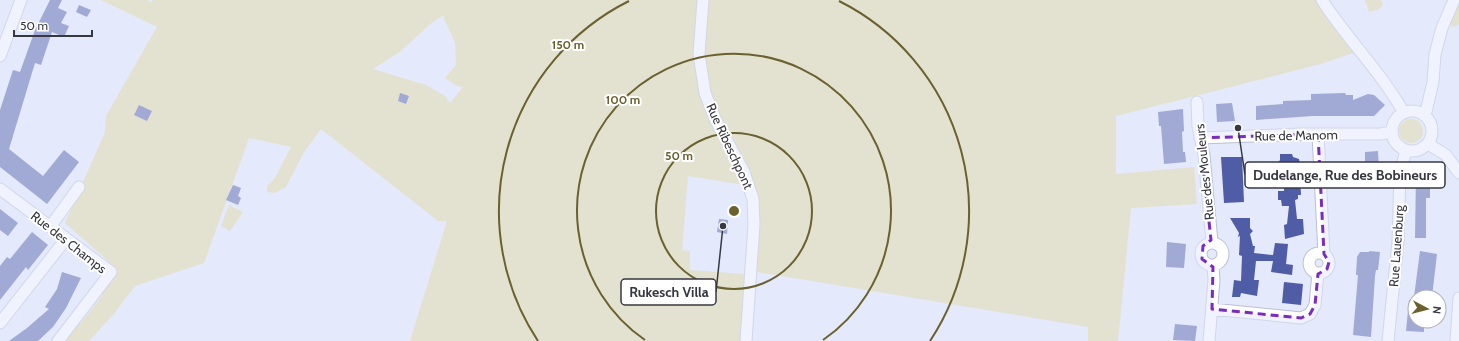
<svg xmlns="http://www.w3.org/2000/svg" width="1459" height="341" font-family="Cabin,sans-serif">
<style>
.green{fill:#e2d89c;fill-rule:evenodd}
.building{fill:#4f5da6}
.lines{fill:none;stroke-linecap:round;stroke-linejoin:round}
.minor-casing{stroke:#bbc0d2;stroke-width:13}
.minor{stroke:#fff;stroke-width:11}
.marked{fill:none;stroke:#7b2cbf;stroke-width:3;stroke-dasharray:8 5;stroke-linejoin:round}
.ring{fill:none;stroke:#6a612e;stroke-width:2}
.labels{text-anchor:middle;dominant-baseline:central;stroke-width:4;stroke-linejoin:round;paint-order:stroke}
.street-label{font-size:13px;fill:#373840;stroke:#fff}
.centre{fill:#6a612e;stroke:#fff;stroke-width:2}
.ring-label{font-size:12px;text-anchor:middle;font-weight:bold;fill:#6a612e;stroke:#fff;stroke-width:4;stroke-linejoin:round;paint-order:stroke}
.leader{fill:none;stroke:#373840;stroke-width:1.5}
.callout-dot{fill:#373840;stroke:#fff;stroke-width:1.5}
.callout{fill:#fff;stroke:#373840;stroke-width:1.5}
.callout-label{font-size:14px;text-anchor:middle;font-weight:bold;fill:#373840}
</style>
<rect width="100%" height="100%" fill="#e4e9fc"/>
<!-- green -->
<path class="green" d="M101,0H147L152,2L153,0H1316L1353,53L1321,64L1116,116V174L1194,167L1197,204L1131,208L1118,341H1088V327L757,272L752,341H410L447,221H438L321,129L304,152L286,187L275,193L267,192V186L275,178L291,147L249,138L204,263L135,286L112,316L89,341H66L65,338L76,324H80L102,296L101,286L115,267L65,223L105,132L106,116L157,27ZM444,15V19L455,42L456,65L445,78L457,86L463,87L450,103L445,96L426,85L373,69L401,51L430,24ZM688,176L744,185C753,215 747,244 744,274L690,270V251L682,250Z
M1365,0H1381L1383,6L1377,10L1369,12Z
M1459,0V24L1455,27L1448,25Z
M1399 131a12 12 0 1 1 24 0a12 12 0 1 1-24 0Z
M229,205L243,212L230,231L221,226Z"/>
<!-- building -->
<path class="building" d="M50,0H62L58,8L67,12L61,23L69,26L64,37L52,32L41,65L35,63L9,149L43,176L64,150L79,162L47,204L0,167V110L13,70L20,72L35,30Z
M79,5L91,10L87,17L76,12Z
M400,93L409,96L406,104L398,101Z
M1345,93L1346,95H1353V100L1368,94L1374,95L1385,105L1374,116H1312L1256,120V106L1283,104V101L1311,100V94Z
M1232,103L1235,121L1217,122L1216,104Z
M139,105L152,111L147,121L134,115Z
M1183,109L1184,131L1182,132L1183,152H1185L1186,162L1164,164L1161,126H1159L1158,112Z
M1378,151L1379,171H1365V152Z
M1280,154H1292L1293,157L1299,159L1300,164L1302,167L1300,173L1301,195H1298V199L1295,200L1297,219H1303L1304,234L1285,239L1284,225L1287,224L1289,206H1282L1281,200H1278V191H1284V174H1281L1280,168L1276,165L1280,160Z
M1221,157H1242L1244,202L1224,203Z
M1416,173H1430V198H1426V238H1415Z
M233,185L241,188L238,196L241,198L238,205L226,200Z
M0,209L18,223L8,236L0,230Z
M1230,218H1250V228L1253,231L1250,234L1253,246H1255L1254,253L1273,255L1275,243L1288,244L1286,264L1293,265L1292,275L1271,272L1273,261H1256L1254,280H1259L1257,296L1241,293L1240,297H1232L1234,280L1241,281L1242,256L1239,255L1240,236L1238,237L1239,233Z
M719,219L728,220L727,234L717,232Z
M32,232L48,245L28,270L26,267L0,300V266L7,257L10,259Z
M1167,242L1186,244L1184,268L1166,267Z
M1369,251L1380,252L1378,270H1376L1375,276L1371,337L1353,335L1358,275H1356L1357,257L1360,252H1369Z
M1420,251L1437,254L1432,297H1414Z
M62,272L81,278L66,308L53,327L38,341H9L27,328L49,309L45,307L57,289Z
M1284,282L1303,284L1301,305L1282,303Z
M1409,300H1415V321H1424V332L1406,331Z
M1175,324L1197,326L1195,341L1173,340Z"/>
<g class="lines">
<defs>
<path id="minor" d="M703,0L699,54L705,93L716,121L744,172L753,199L754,224L746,341
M1322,0C1347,39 1381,72 1404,113
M0,56L21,0
M1197,102L1198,127L1204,155L1212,242
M1392 131a20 20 0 1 1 40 0a20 20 0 1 1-40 0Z
M1425,116L1433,82L1435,54L1442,28L1454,0
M1318,134L1324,254
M1200,138L1301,134H1381L1391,132
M1428,144L1446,155L1459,173
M0,189L111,272L58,341
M50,227L79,187
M1201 254a11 11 0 1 1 22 0a11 11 0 1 1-22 0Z
M1309 263a10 10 0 1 1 20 0a10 10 0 1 1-20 0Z
M1212,309L1301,318L1310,314L1315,305L1318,273
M0,323L66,239
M1209,341L1214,280L1213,265
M1388,341L1398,241L1400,172L1406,151
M1456,341L1459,298"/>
</defs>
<!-- minor casing -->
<use href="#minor" class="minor-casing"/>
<!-- minor -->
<use href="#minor" class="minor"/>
</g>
<!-- marked area -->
<path d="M0 0H1459V341H0ZM1318,134L1324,254L1329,262L1327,269L1318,274L1315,305L1310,314L1301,318L1212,309L1213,267L1202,259L1203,246L1211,240L1200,138Z" fill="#e4e9fc" fill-opacity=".55" fill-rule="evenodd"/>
<path class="marked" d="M1318,134L1324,254L1329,262L1327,269L1318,274L1315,305L1310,314L1301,318L1212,309L1213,267L1202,259L1203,246L1211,240L1200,138Z"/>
<!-- distance rings -->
<g class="ring">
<circle cx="734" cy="211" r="78"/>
<path d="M645 340A157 157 0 1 1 823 340"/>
<path d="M538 341A235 235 0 0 1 629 1M839 1A235 235 0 0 1 930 341"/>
</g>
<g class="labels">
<!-- street labels -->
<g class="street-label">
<text transform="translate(1296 135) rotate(-1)">Rue de Manom</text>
<text transform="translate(730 146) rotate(65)">Rue Ribeschpont</text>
<text transform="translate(1204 172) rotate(-96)">Rue des Mouleurs</text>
<text transform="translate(69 242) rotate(38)">Rue des Champs</text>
<text transform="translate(1396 246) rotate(-86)">Rue Lauenburg</text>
</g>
</g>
<circle cx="734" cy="211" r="6" class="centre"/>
<g class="ring-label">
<text x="568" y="49">150 m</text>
<text x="623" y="104">100 m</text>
<text x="679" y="160">50 m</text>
</g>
<!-- callouts -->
<path class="leader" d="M1238 128L1245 175M723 226L716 292"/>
<g class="callout-dot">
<circle cx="1238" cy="128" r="4"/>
<circle cx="723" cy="226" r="4"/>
</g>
<g class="callout">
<rect x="1245" y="162" width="200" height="26" rx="4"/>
<rect x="621" y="279" width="95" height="26" rx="4"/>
</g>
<g class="callout-label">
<text x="1345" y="180">Dudelange, Rue des Bobineurs</text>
<text x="669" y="297">Rukesch Villa</text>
</g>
<!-- north arrow -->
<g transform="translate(1427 309) rotate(97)"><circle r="19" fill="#ffffff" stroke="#afafb3"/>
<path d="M0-3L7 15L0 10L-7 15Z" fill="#6a612e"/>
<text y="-6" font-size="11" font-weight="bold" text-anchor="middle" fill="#373840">N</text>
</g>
<!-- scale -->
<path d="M14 30v6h78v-6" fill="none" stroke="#373840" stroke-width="2"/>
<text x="20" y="30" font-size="12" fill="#373840" stroke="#ffffff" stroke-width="3" paint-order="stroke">50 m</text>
</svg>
